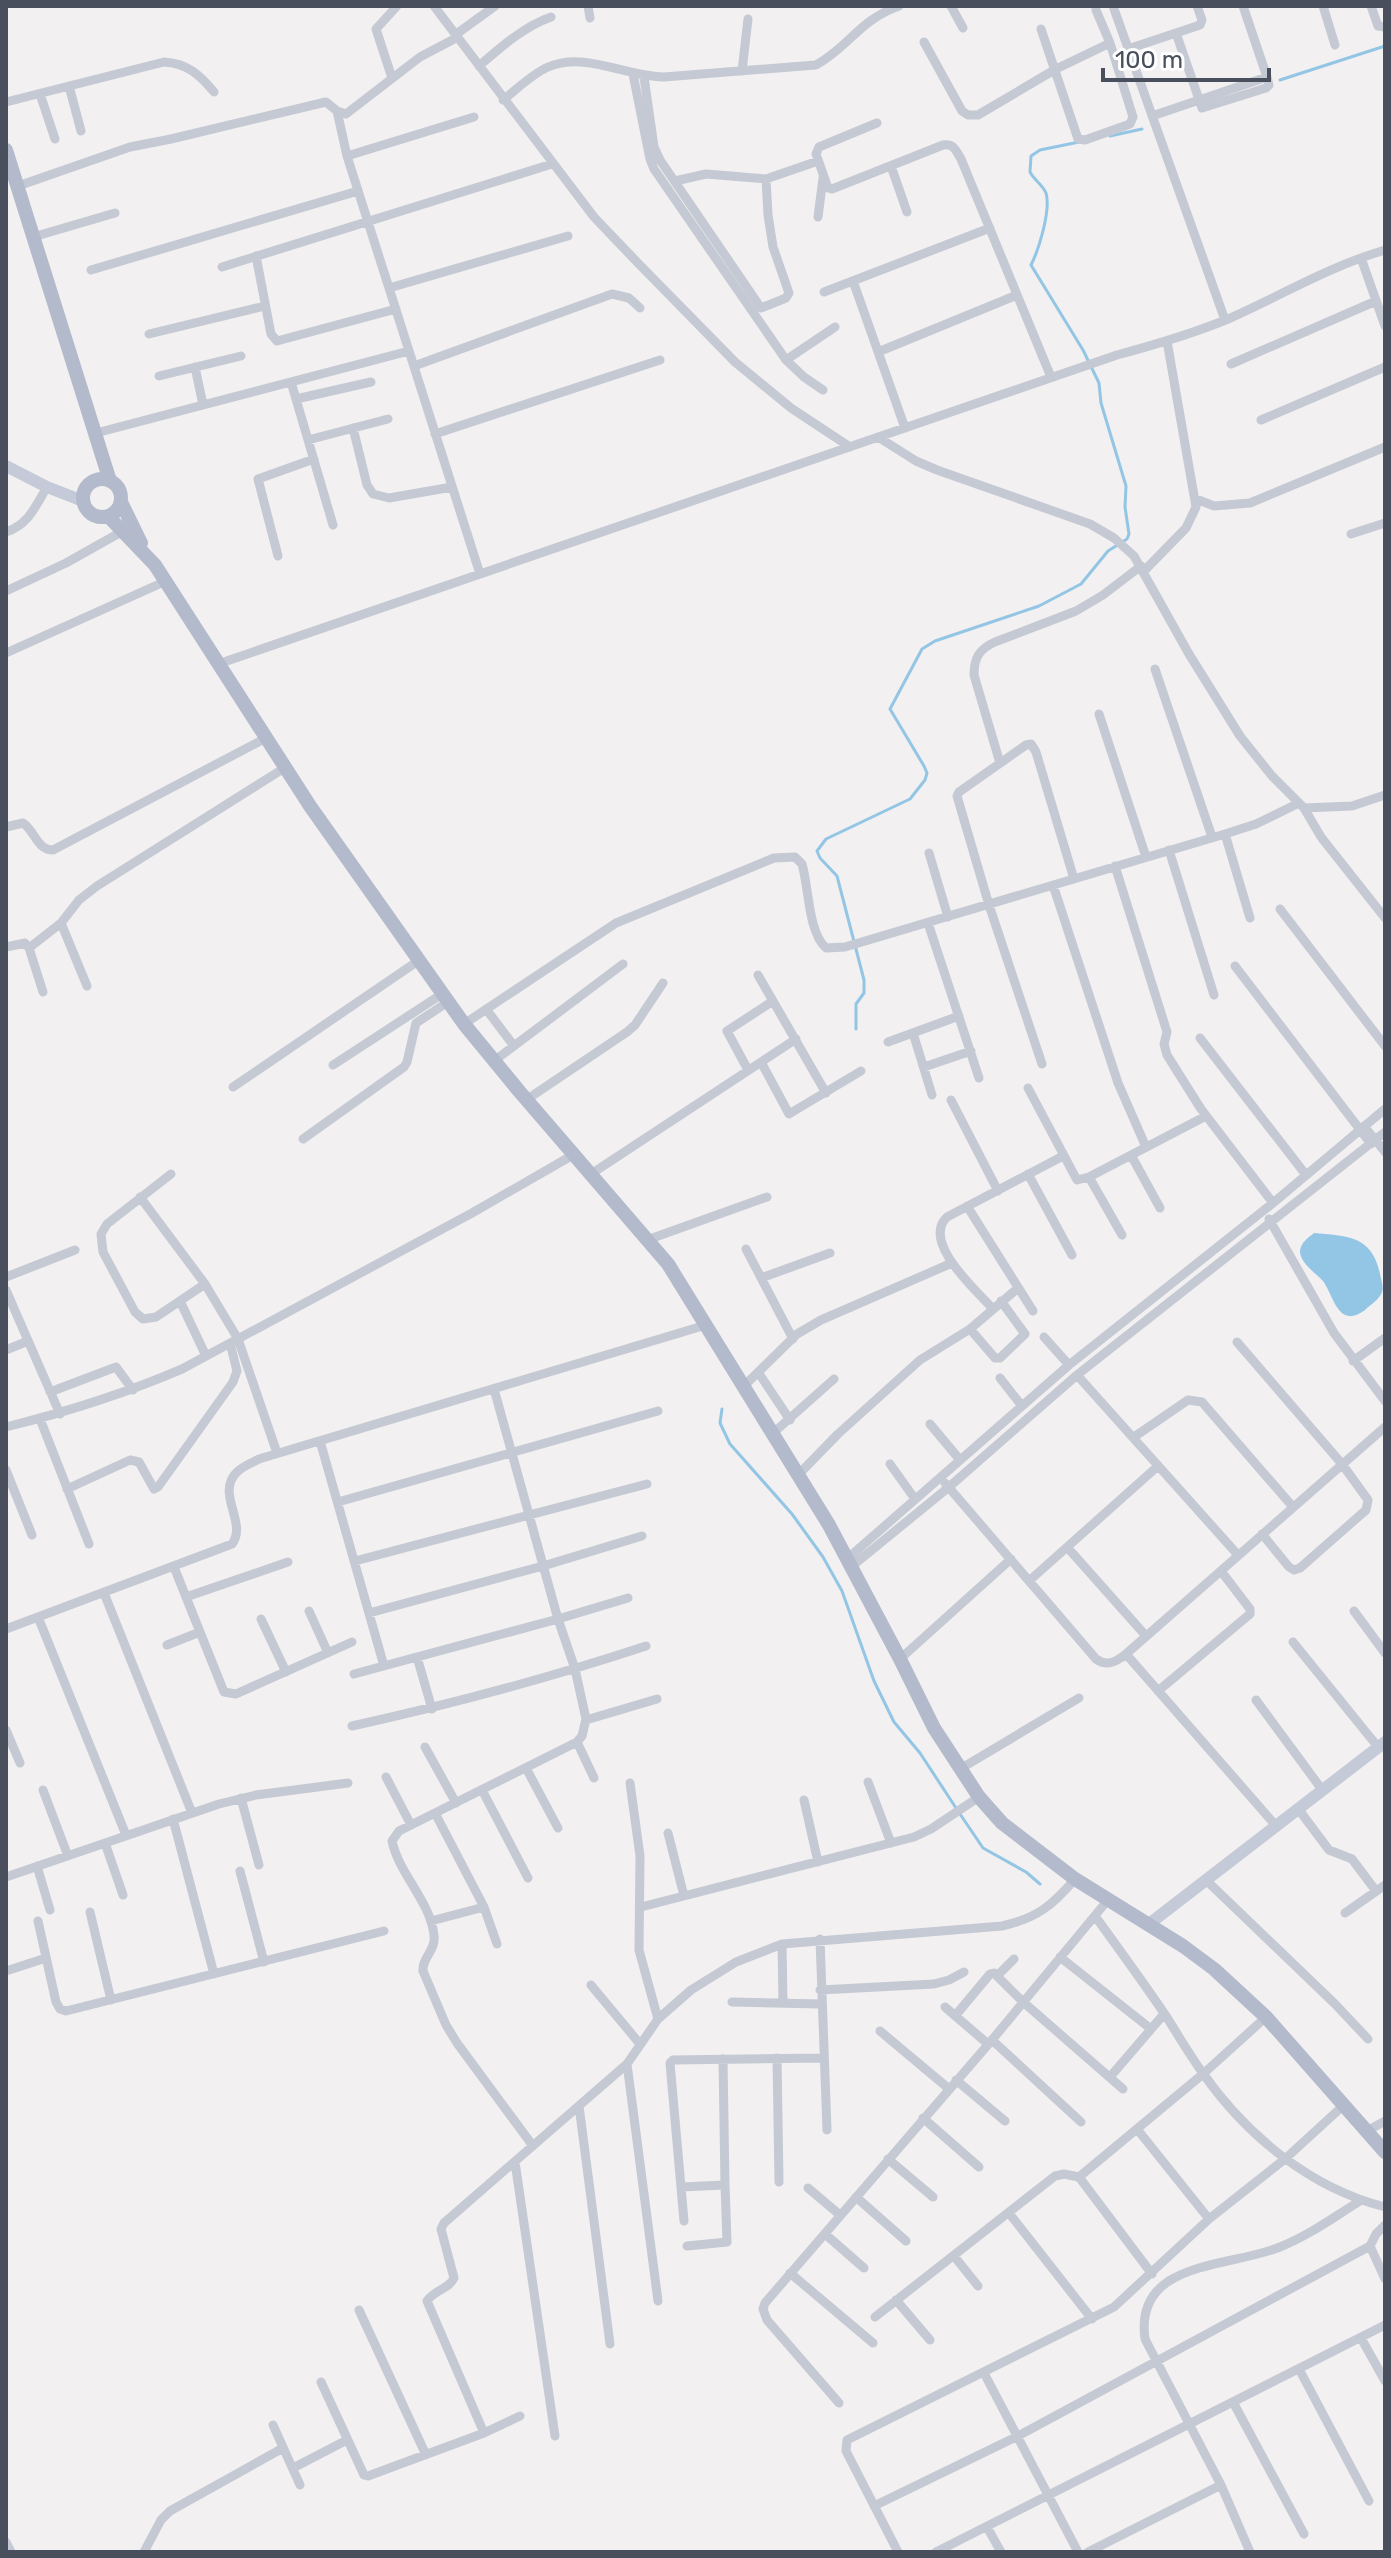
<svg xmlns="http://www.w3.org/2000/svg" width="1391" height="2558" font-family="Rubik,sans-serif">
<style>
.water{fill:#93c5e5}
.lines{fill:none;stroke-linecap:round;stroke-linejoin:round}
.stream{stroke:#93c5e5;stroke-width:3}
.street{stroke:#c4c9d3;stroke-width:9}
.secondary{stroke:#c4cad7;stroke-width:12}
.primary{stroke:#b2bacc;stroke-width:14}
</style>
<rect width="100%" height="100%" fill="#f2f0f0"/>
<!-- water -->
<path class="water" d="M1314,1233C1347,1236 1372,1235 1380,1274C1381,1280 1384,1287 1382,1292C1380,1299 1370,1305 1365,1310C1338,1330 1334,1296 1323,1281C1316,1273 1301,1264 1300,1252C1300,1243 1308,1238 1314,1233Z"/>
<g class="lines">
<!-- stream -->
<path class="stream" d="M1280,80L1385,46
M1110,136L1142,129
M856,1029V1004L864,993V980L837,876L820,858L817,851L826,839L910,799L925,780L927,773L924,766L890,709L922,649L935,641L1039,606L1081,584L1108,551L1127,539L1129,534L1125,507L1126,486L1101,403L1099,383L1083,350L1031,265C1039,249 1051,210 1046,193C1043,185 1034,180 1030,172L1031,156L1040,150L1079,142
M722,1409L720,1423L730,1444L792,1514L823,1557L842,1591L874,1681L894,1722L920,1753L956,1808
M960,1814L983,1848L1026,1872L1040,1884"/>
<!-- street -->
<path class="street" d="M434,6L594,217L635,260L735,362L791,408L850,447
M588,6L590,18
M951,6L963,28
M1113,6L1225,320
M1323,6L1335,45
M1371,6L1378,26L1385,27
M1041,29L1078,139L1085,140L1130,124L1133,117L1110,43L1096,10
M1176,33L1202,108L1266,88L1269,85L1267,77L1243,6
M455,35L495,6
M924,42L962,111L968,115H978L1056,69L1110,43
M1128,49L1200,25L1202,20L1197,6
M479,66C501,47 523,27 551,17
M742,71L748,19
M633,74L650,159L654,169L786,360L804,377L823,390
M644,77L654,147L660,160L761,308L786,298L789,293L773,247L768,215L766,179
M392,78L376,29L397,6
M69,86L81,131
M40,94L55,139
M503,100C517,89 532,74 548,67C586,51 626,77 664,77L816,65C849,47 859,20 899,6
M6,102L164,62C187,63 200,75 214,92
M337,111L347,156L480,574
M1152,116L1267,77
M877,123L819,147L816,154L828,188L832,189L943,145C954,143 956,151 961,159L1051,377
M347,156L474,117
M891,166L907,212
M675,181L706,174L766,179L818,161
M18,186L130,147L171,139L326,102L337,111L346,114L420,57L458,37
M818,217L823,178
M33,237L115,213
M256,256L271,334L277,341L396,309
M1361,258L1385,326
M222,267L552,164
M91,270L358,191
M853,281L905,428
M389,288L568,236
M824,292L990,228
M149,334L265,306
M878,352L1017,295
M786,360L835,327
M1231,364L1376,301
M414,366L612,294L629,298L640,308
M195,367L203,405
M159,376L241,356
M291,382L333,525
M296,399L371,382
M1261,420L1385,367
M353,428L367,485L373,494L389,498L452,487
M96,433L409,351
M435,434L660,360
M878,437L916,461L937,470L1090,524L1114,538L1134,556L1189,654L1240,736L1272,776L1304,808L1321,837L1385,918
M308,440L388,419
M1196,499L1214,506L1250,503L1385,447
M6,532C29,524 35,507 47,487
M1351,534L1385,523
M278,556L258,479L314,459
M1144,571L1186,528L1196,507L1167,341
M6,591L66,563L123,531
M6,653L166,581
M218,664L1117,355C1154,345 1192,334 1228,319C1280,296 1330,266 1385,250
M1155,669L1212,837
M1099,714L1146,857
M1000,763L974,675C974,658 979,649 995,642L1076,611L1103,595L1141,566
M1304,808L1352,806L1385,795
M6,827L23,823C35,831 37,850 53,850L266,738
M1225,834L1250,918
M1169,850L1214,995
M929,853L948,917
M1115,866L1167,1032L1164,1044L1167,1055L1201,1109L1273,1203
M1053,885L1118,1083L1146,1147
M1280,909L1385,1046
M61,923L87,986
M928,923L979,1078
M6,947L25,943L29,948L43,992
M29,948L61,923L79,900L97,886L286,767
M1235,966L1371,1144
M758,975L826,1093
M486,1009L514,1046
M464,1024L616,923L774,858L795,857L802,864C809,888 808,932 826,948L845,947L1225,834L1256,824L1299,803
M913,1033L932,1095
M1200,1038L1306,1175
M888,1042L959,1016
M494,1061L623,964
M761,1062L789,1114L861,1071
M1042,1064L989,905L957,796L959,792L1026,745L1031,744L1036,752L1074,879
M333,1065L442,994
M924,1067L971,1051
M748,1070L727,1031L773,1001
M233,1087L418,961
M1028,1088L1077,1180L1089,1177L1206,1116
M526,1100L627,1032L635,1025L663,983
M951,1100L998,1191
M1364,1126L1385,1152
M303,1139L404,1067L407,1062L416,1023L448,1002
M1131,1155L1160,1208
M171,1174L107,1224L101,1234L103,1252L135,1312L143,1319L156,1317L205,1284
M591,1174L796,1039
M1028,1174L1072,1255
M1089,1177L1122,1235
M140,1197L205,1284L238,1339L277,1453
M967,1206L1033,1311
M1269,1219L1334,1333L1385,1401
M647,1240L767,1197
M746,1249L793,1339
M6,1277L75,1250
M761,1278L830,1253
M6,1290L60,1414
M180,1301L206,1356
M993,1309C976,1290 921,1242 947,1217L1063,1156
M970,1329L995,1358H1000L1025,1334L1001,1301
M1044,1337L1069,1365
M1237,1342L1342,1464L1368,1500L1366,1510L1300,1568L1294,1570L1289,1567L1262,1534
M6,1350L28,1341
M1353,1361L1385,1338
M758,1372L790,1420
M1077,1375L1238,1555
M1000,1378L1022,1406
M743,1387L797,1334L821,1320L952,1263
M494,1389L558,1619L575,1669L586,1719L582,1736L577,1742L399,1831L392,1841C399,1874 430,1901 434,1935C436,1951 422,1957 423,1971L446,2025L457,2043L533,2146
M50,1392L116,1367L133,1390
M40,1419L89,1544
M930,1424L960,1460
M6,1427C66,1412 124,1394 182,1369L472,1213L573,1155
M772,1434L834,1379
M1134,1437L1188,1400L1202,1402L1293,1507
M320,1441L384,1666
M890,1464L915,1499
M6,1470L32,1535
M798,1475L838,1434L920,1360L970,1329L1018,1288
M945,1483L1096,1659C1107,1667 1116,1662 1126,1654L1385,1427
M67,1489L130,1460L139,1462L154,1489L158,1487L233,1382L237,1371L230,1343
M338,1502L658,1411
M1067,1547L1146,1636
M847,1559L1069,1365L1273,1203L1385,1109
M355,1561L647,1484
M174,1567L224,1692L236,1694L352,1642
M851,1567L949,1487L1077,1375L1385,1132
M1029,1581L1158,1466
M104,1593L192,1813
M186,1597L288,1562
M309,1611L328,1653
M1354,1611L1385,1653
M369,1613L543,1566L642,1536
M38,1617L126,1835
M261,1619L286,1672
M6,1629L232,1544C248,1523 215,1493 237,1472C243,1466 252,1463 259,1459L706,1325
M1293,1642L1378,1747
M167,1645L200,1632
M1126,1654L1277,1827
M417,1657L432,1709
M900,1659L1011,1559
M354,1674L558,1619L628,1598
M1158,1691L1250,1614V1609L1221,1571
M1256,1700L1323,1791
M586,1720L657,1699
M352,1726C452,1704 549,1678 646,1646
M6,1730L20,1763
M577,1742L594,1778
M425,1747L456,1803
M526,1768L558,1828
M960,1769L1079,1698
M386,1777L411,1825
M868,1782L891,1843
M630,1783L640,1856L639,1950L658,2019
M43,1790L68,1856
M482,1790L528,1878
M241,1798L259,1865
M804,1800L818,1862
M1299,1810L1329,1850L1352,1859L1376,1891
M435,1813L484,1907L497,1944
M173,1819L214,1974
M668,1833L684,1896
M105,1843L123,1895
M37,1866L50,1910
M240,1871L264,1962
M6,1877L219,1804L256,1795L348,1783
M1208,1882L1335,2004L1368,2039
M641,1907L914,1837L931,1829L979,1797
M90,1912L111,2000
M1345,1913L1385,1885
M1095,1916C1119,1949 1143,1982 1166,2016C1178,2035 1189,2054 1202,2072C1246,2135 1310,2188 1385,2207
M38,1921L56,2002L60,2009L66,2011L384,1931
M431,1921L484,1907
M820,1939L827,2130
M782,1944L783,2003
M1060,1957L1151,2029
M6,1971L46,1958
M997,1976L1014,1959
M591,1985L640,2044
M820,1990L934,1984L949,1980L964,1972
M732,2002L821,2004
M945,2007L988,2044
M955,2016L990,1974L994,1973L1022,2001L1123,2089
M880,2031L948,2088
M992,2040L1081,2122
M777,2058L779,2182
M627,2064L658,2301
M1110,2077L1164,2014
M956,2080L1005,2121
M579,2106L610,2344
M923,2118L979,2167
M1137,2129L1209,2219
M1367,2131L1385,2121
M888,2159L933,2197
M515,2162L555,2436
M1079,2177L1203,2074L1266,2017
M681,2187L725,2185L723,2059
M808,2188L840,2215
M856,2197L906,2241
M1009,2213L1092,2319
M684,2221L670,2063L673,2060L823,2058
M1385,2225L1376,2234L1370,2246L1385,2279
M825,2234L864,2268
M687,2246L727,2242L725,2185
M954,2256L978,2286
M790,2273L873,2343
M896,2300L930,2340
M359,2310L426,2455
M875,2317L1055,2176L1064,2174L1079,2177L1152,2274
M1361,2338L1385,2381
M1299,2369L1369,2501
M984,2373L1078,2552
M321,2382L364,2475L368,2476L484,2433L520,2416
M1233,2402L1304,2534
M839,2403L767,2320L763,2309L765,2303L992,2040L1107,1901
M273,2425L300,2485
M484,2433L427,2301C434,2290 449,2289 454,2278L441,2229L444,2223L627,2064L658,2019L691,1990L736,1962L782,1944L1002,1926C1037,1918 1052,1906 1075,1879
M293,2468L347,2440
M874,2506L1016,2437L1370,2246
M987,2527L1001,2552
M6,2542L11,2552
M144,2552L161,2520L170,2511L283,2448
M898,2552L846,2451L847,2440L1114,2307L1209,2219L1285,2159L1345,2104
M936,2552L1385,2325
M1088,2552L1221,2485
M1250,2552L1221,2485L1145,2339C1134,2260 1229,2268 1280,2247C1308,2236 1334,2217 1360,2201"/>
<!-- secondary -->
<path class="secondary" d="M6,466L47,487L83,501
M1149,1924L1385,1742"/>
<!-- primary -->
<path class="primary" d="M6,150L110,481
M83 498a19 19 0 1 1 38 0a19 19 0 1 1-38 0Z
M121,502L141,543
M108,516L155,565L310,806L464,1024L519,1091L668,1264L829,1525L900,1659L934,1728L979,1797L1002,1823L1075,1879L1183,1946L1214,1969L1266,2017L1385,2152"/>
</g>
<!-- border -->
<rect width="1391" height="2558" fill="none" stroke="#494f5c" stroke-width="16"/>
<!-- scale -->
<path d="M1103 68v12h166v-12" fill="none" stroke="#494f5c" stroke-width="4"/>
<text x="1115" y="68" font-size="24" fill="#494f5c" stroke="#ffffff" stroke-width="6" paint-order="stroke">100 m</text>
</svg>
